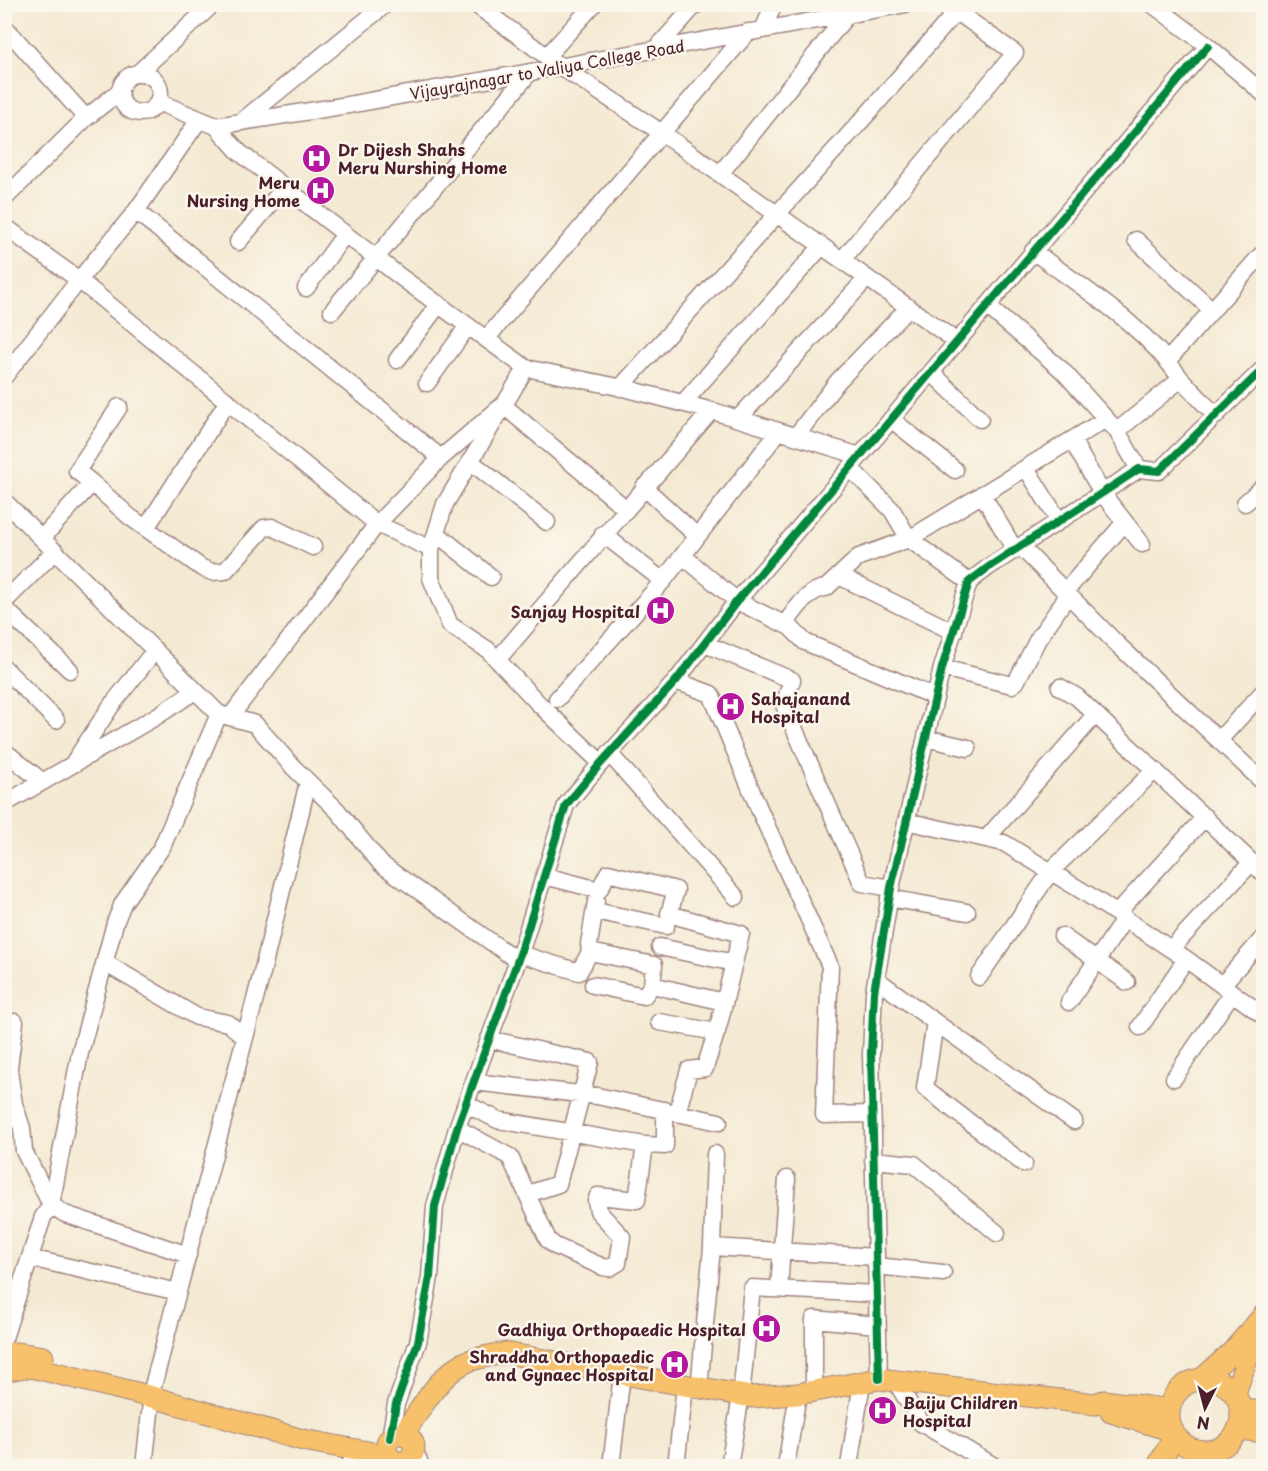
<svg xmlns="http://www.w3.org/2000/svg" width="1268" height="1471" font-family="'Playpen Sans',sans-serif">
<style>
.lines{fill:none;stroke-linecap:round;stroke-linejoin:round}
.minor-casing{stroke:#9f847f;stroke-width:19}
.major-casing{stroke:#9f847f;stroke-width:23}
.minor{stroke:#fff;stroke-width:16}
.major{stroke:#f7c06b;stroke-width:21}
.cycleway-casing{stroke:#fbf7ec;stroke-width:11}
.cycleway{stroke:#00873e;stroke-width:8}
.labels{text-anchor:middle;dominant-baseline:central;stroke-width:5;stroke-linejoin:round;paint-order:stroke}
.street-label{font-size:16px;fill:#4a1f2b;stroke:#fbf7ec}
.poi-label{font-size:16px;font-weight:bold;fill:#4a1f2b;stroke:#fbf7ec;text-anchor:end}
</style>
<rect width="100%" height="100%" fill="#fbf7ec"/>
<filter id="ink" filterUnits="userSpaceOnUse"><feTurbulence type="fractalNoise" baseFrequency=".0167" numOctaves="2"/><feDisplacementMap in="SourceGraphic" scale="12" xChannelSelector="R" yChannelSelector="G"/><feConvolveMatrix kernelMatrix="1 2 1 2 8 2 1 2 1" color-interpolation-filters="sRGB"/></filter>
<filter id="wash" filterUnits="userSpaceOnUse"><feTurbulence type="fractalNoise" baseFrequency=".008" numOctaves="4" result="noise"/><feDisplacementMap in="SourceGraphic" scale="24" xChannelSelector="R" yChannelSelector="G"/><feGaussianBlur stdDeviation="1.35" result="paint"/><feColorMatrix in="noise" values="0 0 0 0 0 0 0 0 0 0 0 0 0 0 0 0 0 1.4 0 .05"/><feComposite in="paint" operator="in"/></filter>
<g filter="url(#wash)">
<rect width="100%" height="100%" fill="#f4ead3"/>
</g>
<g filter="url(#ink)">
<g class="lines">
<defs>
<path id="minor" d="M475,4L560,66L662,133L956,341
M1152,4L1208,46L1264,94
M4,26L86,118
M763,30L774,4
M656,49L696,4
M547,56L594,4
M120 93a20 20 0 1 1 40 0a20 20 0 1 1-40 0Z
M137,74L213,4
M158,102L216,126L348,105L906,4
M242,121L386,4
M216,126L239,152L402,278L526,368L628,389L716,412L860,456
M720,174L847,15
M4,199L86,118L120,91
M136,211L441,458
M4,226L79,280L377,524L431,549
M1136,240L1212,310
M238,242L285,187
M1033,251C1085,290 1144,325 1181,379
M842,260L1015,53L946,4
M306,288L345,234
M987,306L1062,370L1117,431L1139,469
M332,311L530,72
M486,339L748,32
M397,360L439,304
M1168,360L1261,255
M526,368L445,504L431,549V578L450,625L488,650L539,704L601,763
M931,372L980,419
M4,377L79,280L136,211L199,120
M427,383L468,326
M620,388L871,110L956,12
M683,403L822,246
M738,419L867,278
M891,419L955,470
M1117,431L1181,379L1216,416
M796,436L838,381L909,307
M1072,440L1102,493L1142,544
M470,461L547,522
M850,468L892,510L909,539L969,582
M1026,468L1059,521
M92,483L130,517L202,568L212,572L225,571L264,528L272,527L313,547
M644,487L697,536
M982,494L1015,550
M4,501L219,714L255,724L293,767L337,810L381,864L518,961
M1245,503L1264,486
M146,528L228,401
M436,533L491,577
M603,534L663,581
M42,538L92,483L77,471L119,407
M1020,546L1115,642L1264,783
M683,556L737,601L790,627L805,642L935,697
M839,576L954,632
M1065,592L1125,522
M4,602L55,551
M4,608L70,670
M785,624C795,611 808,589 826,588L859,557L909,539L1106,419
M705,644L792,680L784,705L862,883L891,888
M497,660L711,411
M4,668L56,720
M942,668L1012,685L1016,682L1038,639L1068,595
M676,681L711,694L760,811L830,966L824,1115L872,1114
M1060,687L1077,697L1264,874
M557,699L663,581L779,431
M230,717L377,524L441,458L503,405L625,508
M926,738L968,748
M1219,740L1264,691
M4,751L43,782
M609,753L736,897
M74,762L111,706L155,650
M4,804L157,716L195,691
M906,821L1004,843L1084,892L1186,959L1264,1016
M986,839L1095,715
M545,876L599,890L608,873L676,890L669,914L741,934L719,1024L705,1068L689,1070L677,1113
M889,898L967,912
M595,911L666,926
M1117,913L1205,817
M1062,936L1127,982
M660,947L734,963
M1171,949L1252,862
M590,952L589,944L596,902
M520,954L579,972L590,952L654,965L652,985L724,1002
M105,963L197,1017L228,1023L245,1037
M979,977L1051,871L1155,770
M876,979L935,1022L925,1088L1024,1164
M593,985L644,996L652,985
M1222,985L1264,937
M1069,1002L1125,918
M15,1022L9,1067L10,1078L14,1104L22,1128L24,1151L51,1205L65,1214L188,1255
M659,1022L717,1032
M935,1022L1074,1121
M1140,1027L1186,959
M489,1039L590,1062L558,1184L528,1194
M1174,1078L1232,993
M474,1082L597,1096L719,1122
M457,1128L510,1157L548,1240L555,1246L603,1267L609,1268L618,1263L622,1237L598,1211L596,1201L598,1196L637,1200L645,1145L498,1120L466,1104
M645,1145L665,1146V1110
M873,1160L914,1164L997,1233
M712,1247L715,1154
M30,1258L178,1292
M876,1266L943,1273
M779,1289L787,1179
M4,1338L43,1217L51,1205L80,1053L115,923L123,903L162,847L219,714
M879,1379L871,1054L874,992L891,888L942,668L969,582L990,566L1139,469L1159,471L1264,368
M895,1380L921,1423L994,1466
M699,1389L712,1247L876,1257
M814,1391V1319L877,1325
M390,1438L396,1404L418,1342L430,1277L435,1206L457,1128L520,954L566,805L601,763L676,681L737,601L1208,46
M414,1449L421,1466
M144,1466L153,1386L262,973L308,782
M349,1466L358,1450
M611,1466L622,1374
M676,1466L685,1386
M729,1466L741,1396L752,1288L877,1294
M786,1466L798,1394
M849,1466L862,1382"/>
<path id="major" d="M4,1354L16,1353L43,1357
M4,1371L24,1367L36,1368L152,1397L303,1440L389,1456
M1202,1379L1232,1352L1264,1315
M1169 1415a36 36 0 1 1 72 0a36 36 0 1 1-72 0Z
M1235,1393L1250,1351L1264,1336
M1242,1410L1264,1412
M1111,1412L1173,1431
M1239,1429L1264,1432
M403,1434C421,1410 436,1378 464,1363C475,1357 492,1356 505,1353L752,1397L798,1394L879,1379L1095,1404L1104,1401L1169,1410
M386 1448a14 14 0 1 1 28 0a14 14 0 1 1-28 0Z
M1158,1466L1174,1436"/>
</defs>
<!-- minor casing -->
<use href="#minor" class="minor-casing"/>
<!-- major casing -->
<use href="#major" class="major-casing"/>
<!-- minor -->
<use href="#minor" class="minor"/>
<!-- major -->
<use href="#major" class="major"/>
<defs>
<path id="cycleway" d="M879,1379L871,1054L874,992L891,888L942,668L969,582L990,566L1139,469L1159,471L1264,368
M390,1438L396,1404L418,1342L430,1277L435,1206L457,1128L520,954L566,805L601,763L676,681L737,601L1208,46"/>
</defs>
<!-- cycleway casing -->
<use href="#cycleway" class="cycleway-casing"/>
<!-- cycleway -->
<use href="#cycleway" class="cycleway"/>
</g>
</g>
<!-- icons -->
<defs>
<symbol id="hospital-disc" viewBox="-11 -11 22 22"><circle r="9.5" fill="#b5179e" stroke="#fbf7ec"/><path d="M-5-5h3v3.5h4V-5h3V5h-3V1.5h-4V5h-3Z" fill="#fff"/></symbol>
</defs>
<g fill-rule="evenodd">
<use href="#hospital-disc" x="300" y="142" width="33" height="33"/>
<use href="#hospital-disc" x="304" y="174" width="33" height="33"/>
<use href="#hospital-disc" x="644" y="594" width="33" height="33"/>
<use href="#hospital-disc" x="714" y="690" width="33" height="33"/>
<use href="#hospital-disc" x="750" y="1312" width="33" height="33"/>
<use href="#hospital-disc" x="658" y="1348" width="33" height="33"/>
<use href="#hospital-disc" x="866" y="1394" width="33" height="33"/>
</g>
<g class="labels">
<!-- street labels -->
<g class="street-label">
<text transform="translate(547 69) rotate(-10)">Vijayrajnagar to Valiya College Road</text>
</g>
<!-- poi labels -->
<g class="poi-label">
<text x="338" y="149" text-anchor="start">Dr Dijesh Shahs<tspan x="338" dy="18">Meru Nurshing Home</tspan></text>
<text x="300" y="182">Meru<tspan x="300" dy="18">Nursing Home</tspan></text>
<text x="640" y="611">Sanjay Hospital</text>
<text x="751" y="698" text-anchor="start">Sahajanand<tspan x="751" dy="18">Hospital</tspan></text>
<text x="746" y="1329">Gadhiya Orthopaedic Hospital</text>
<text x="654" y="1356">Shraddha Orthopaedic<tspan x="654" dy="18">and Gynaec Hospital</tspan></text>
<text x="903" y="1402" text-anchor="start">Baiju Children<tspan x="903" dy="18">Hospital</tspan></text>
</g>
</g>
<!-- margin -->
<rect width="1268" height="1471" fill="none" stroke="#fbf7ec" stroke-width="24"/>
<!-- north arrow -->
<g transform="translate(1205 1408) rotate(186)" stroke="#fbf7ec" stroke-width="4.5" paint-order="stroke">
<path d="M0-4.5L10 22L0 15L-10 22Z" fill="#4a1f2b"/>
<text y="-9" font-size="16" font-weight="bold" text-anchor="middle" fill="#4a1f2b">N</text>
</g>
</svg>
